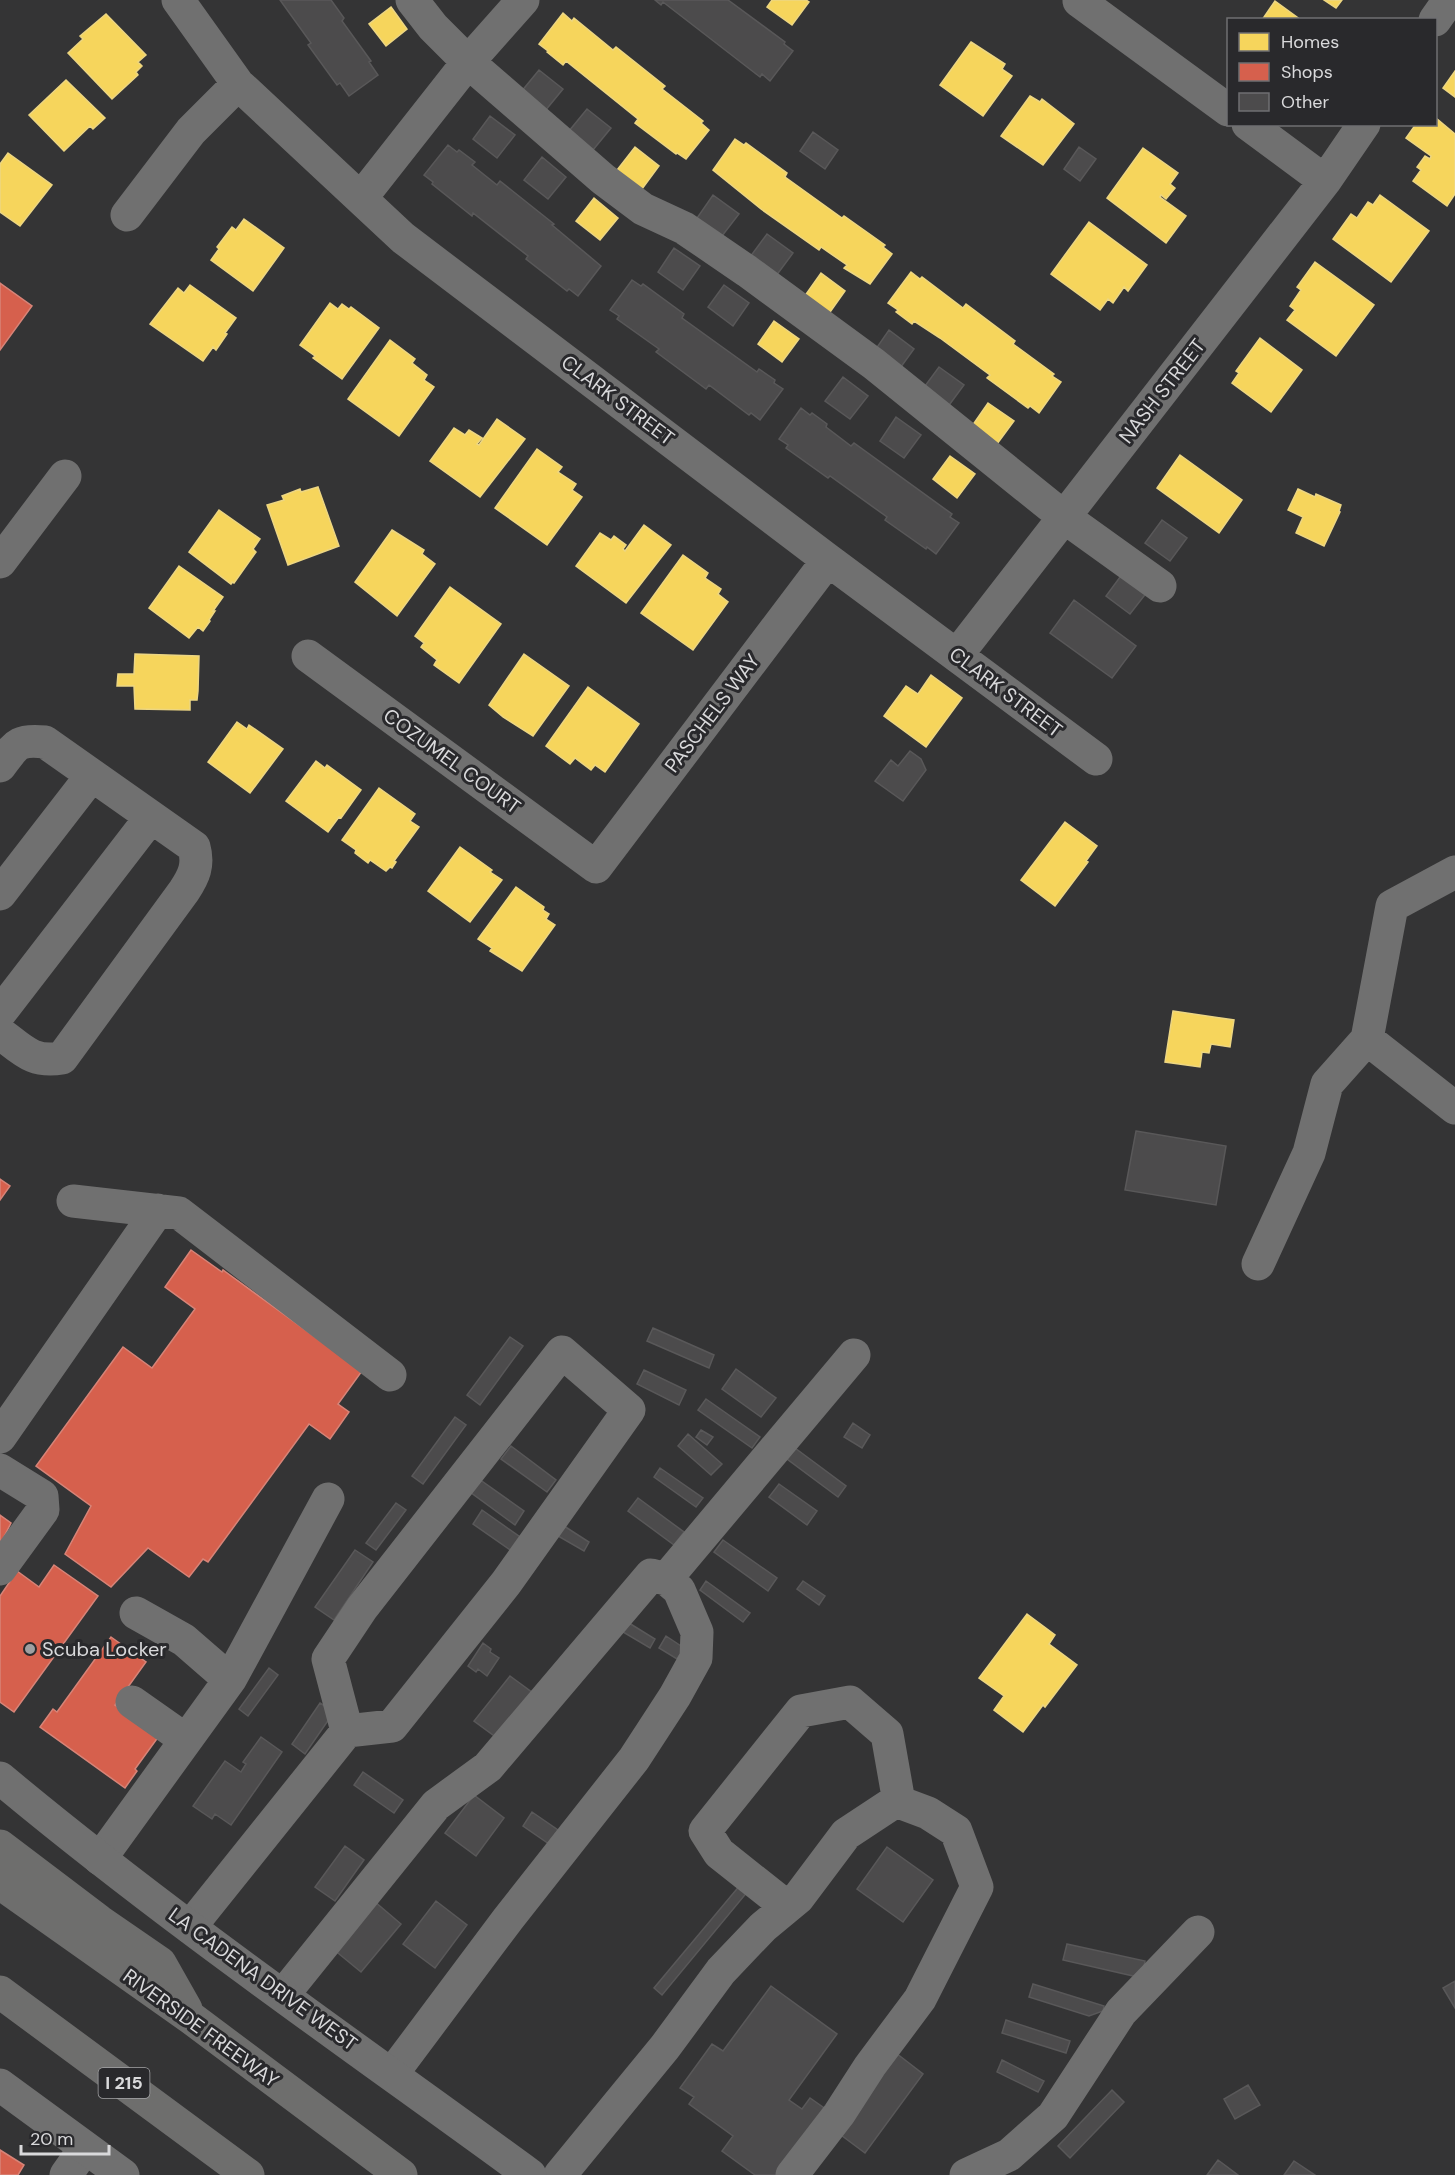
<svg xmlns="http://www.w3.org/2000/svg" width="1455" height="2175" font-family="'DM Sans',sans-serif">
<style>
.homes{fill:#f6d55c;stroke:#edd682;stroke-width:1.5}
.shops{fill:#d6604d;stroke:#d78478;stroke-width:1.5}
.building{fill:#4c4b4c;stroke:#595859;stroke-width:1.5}
.lines{fill:none;stroke-linecap:round;stroke-linejoin:round}
.minor{stroke:#707070;stroke-width:33}
.major{stroke:#707070;stroke-width:33}
.highway{stroke:#6e6e6d;stroke-width:33}
.poi-dot{fill:#9f9fa1;stroke:#29292c;stroke-width:2}
.labels{text-anchor:middle;dominant-baseline:central;stroke-width:6;stroke-linejoin:round;paint-order:stroke}
.shield{fill:#29292c;stroke:#a4a4a6;stroke-width:1.5}
.shield-label{font-size:18px;font-weight:bold;fill:#d9d9db}
.street-label{font-size:20px;fill:#d9d9db;stroke:#29292c}
.poi-label{font-size:20px;fill:#d9d9db;stroke:#29292c;text-anchor:start}
</style>
<rect width="100%" height="100%" fill="#343435"/>
<!-- homes -->
<path class="homes" d="M772,0H806L809,2L792,25L767,7Z
M1324,0H1342L1336,8Z
M1275,1L1301,20H1262Z
M391,7L407,29L386,46L369,24Z
M563,13L572,21L574,18L613,50L616,47L665,86L662,89L703,121L701,123L709,130L686,159L677,153L676,154L635,123L638,119L566,61L563,65L547,52L548,51L539,44Z
M106,14L146,55L138,62L142,66L136,72L138,75L112,99L68,53L83,39L80,36Z
M971,42L1005,64L1002,69L1012,76L983,116L940,85Z
M1455,71V97L1443,88Z
M66,80L105,118L93,129L90,126L64,151L29,115Z
M1030,96L1040,102L1042,99L1074,124L1043,165L1001,136Z
M1436,118L1455,134V194L1447,206L1413,181L1421,170L1417,167L1425,156L1430,159L1431,156L1406,138L1416,124H1436Z
M735,139L744,145L746,143L787,173L785,177L842,218L844,216L885,245L883,247L892,254L870,284L844,268L847,265L821,247L819,250L761,209L713,170Z
M635,147L659,166L642,189L617,170Z
M1143,148L1178,173L1170,184L1175,188L1166,199L1161,195L1160,197L1186,216L1166,243L1107,198Z
M8,153L52,185L20,226L0,212V164Z
M1380,195L1429,231L1391,282L1333,239L1351,214L1357,218L1368,202L1373,205Z
M594,198L618,218L600,240L576,221Z
M244,219L284,248L253,291L211,260L219,249L217,247L232,227L236,230Z
M1089,222L1147,265L1128,291L1124,287L1113,303L1108,299L1100,310L1051,274Z
M1315,262L1374,305L1336,356L1287,320L1295,310L1290,306L1301,290L1297,287Z
M911,272L920,279L922,277L963,308L966,304L1015,341L1013,344L1054,374L1052,376L1061,382L1039,413L1030,406L1028,408L987,378L990,375L940,338L914,321L912,324L896,312L898,310L888,303Z
M821,273L845,291L828,315L804,297Z
M190,285L236,318L225,333L227,334L216,350L213,347L203,361L150,324L178,288L184,293Z
M330,303L338,309L342,304L349,309L351,307L379,328L342,379L313,358L315,356L300,345Z
M774,321L799,339L782,362L758,344Z
M1260,338L1302,370L1271,412L1232,383L1239,373L1236,371Z
M390,340L415,359L412,363L427,375L424,380L434,387L399,436L348,399Z
M988,403L1014,421L997,444L972,426Z
M497,419L525,439L480,497L430,461L454,428L465,435L469,430L482,438L477,444L479,445Z
M537,449L562,467L558,472L576,484L572,490L582,497L547,545L495,508Z
M1180,455L1242,500L1219,533L1157,488Z
M950,456L975,474L957,498L933,479Z
M318,487L339,546L288,565L267,505L284,500L282,496L300,489L301,492Z
M1298,489L1315,497L1316,494L1341,505L1339,511L1340,512L1324,546L1296,533L1303,517L1288,510Z
M219,510L260,539L253,549L256,552L234,583L232,582L231,584L189,552Z
M644,525L671,545L626,603L576,566L600,533L611,540L614,536L626,545L623,549L625,551Z
M392,530L424,550L422,554L435,564L397,616L355,582Z
M683,555L708,573L705,578L721,589L718,594L728,602L693,650L641,613Z
M179,566L223,597L213,611H215L209,620L210,621L203,631L198,627L189,638L149,608Z
M450,587L501,624L459,683L434,665L437,660L421,647L424,643L415,636Z
M135,654L199,656L198,691L197,700H190V710L135,709L134,686H117L118,674H134Z
M524,654L569,686L533,736L503,717L489,705Z
M931,675L962,698L926,747L884,716L906,686L918,694Z
M588,687L639,724L605,772L595,765L591,770L575,758L570,764L546,746Z
M237,722L247,729L249,725L283,749L250,793L208,762Z
M316,761L325,768L327,765L361,790L341,818L339,817L328,832L286,801Z
M379,788L415,814L410,821L419,827L394,861L396,862L392,868L390,867L386,871L370,860L368,863L355,853L356,850L342,840Z
M1065,822L1097,846L1086,861L1088,862L1055,906L1021,880Z
M460,847L492,870L490,872L502,880L470,922L428,891Z
M516,887L544,907L543,910L549,914L546,919L555,925L522,971L490,951L492,948L478,939Z
M1173,1011L1234,1020L1230,1047L1211,1044L1209,1053L1202,1052L1200,1067L1165,1062Z
M1027,1614L1055,1635L1049,1644L1077,1665L1045,1707L1043,1705L1023,1732L994,1710L1004,1696L979,1678Z"/>
<!-- shops -->
<path class="shops" d="M0,283L32,306L0,350Z
M0,1179L10,1186L0,1200Z
M191,1250L222,1272L223,1270L362,1371L338,1404L349,1412L330,1439L309,1424L208,1562L203,1559L189,1577L148,1548L111,1587L65,1554L91,1506L36,1466L123,1347L152,1368L195,1309L165,1287Z
M0,1515L11,1523L0,1545Z
M54,1565L98,1596L14,1712L0,1702V1596L17,1571L39,1587Z
M111,1637L146,1662L115,1705L159,1736L135,1769L137,1771L125,1788L40,1727L53,1709L57,1712Z
M0,2150L24,2165L18,2175H0Z"/>
<!-- building -->
<path class="building" d="M280,0H331L344,18L342,21L371,61L369,62L378,75L349,96L340,83L337,85L308,45L311,43Z
M655,0H728L785,42L784,44L793,51L770,81L762,74L760,77L663,2L661,5Z
M539,70L563,89L545,111L521,92Z
M587,109L611,128L593,150L569,131Z
M490,116L515,135L497,158L473,139Z
M813,132L838,150L825,169L800,151Z
M448,145L457,152L459,150L475,162L472,165L497,185L500,181L554,224L552,225L601,266L578,296L569,289L567,291L526,259L528,256L473,213L472,216L432,184L433,182L424,175Z
M1079,147L1096,159L1080,181L1064,169Z
M542,157L566,177L548,199L524,180Z
M713,195L739,214L722,236L697,218Z
M767,234L793,253L776,276L750,257Z
M674,248L700,266L683,290L658,272Z
M632,280L641,286L643,284L684,314L682,318L757,372L759,369L775,380L774,383L783,389L760,420L751,413L749,415L709,385L706,389L656,352L659,349L617,319L619,316L610,310Z
M724,285L749,303L733,326L708,307Z
M889,330L914,349L898,371L873,353Z
M939,367L964,385L947,408L922,390Z
M843,377L868,396L850,419L825,401Z
M801,408L810,415L812,413L827,424L826,427L851,446L854,443L952,514L950,517L959,523L936,554L927,547L926,549L885,520L887,517L830,476L828,478L786,448L788,445L779,439Z
M896,417L921,435L904,458L880,441Z
M1162,520L1187,538L1170,561L1145,543Z
M1123,573L1148,591L1130,614L1106,596Z
M1074,600L1136,646L1112,678L1050,633Z
M910,751L921,759L926,770L903,801L875,781L891,760L898,766Z
M1136,1131L1226,1146L1216,1205L1125,1190Z
M653,1328L714,1355L709,1368L647,1341Z
M510,1337L523,1346L480,1405L467,1395Z
M736,1369L776,1398L761,1417L722,1389Z
M644,1370L686,1390L679,1405L637,1384Z
M706,1399L760,1437L752,1448L698,1410Z
M455,1417L466,1425L423,1484L412,1476Z
M853,1423L870,1435L862,1448L844,1437Z
M701,1430L713,1437L707,1445L696,1437Z
M688,1434L722,1464L711,1475L678,1446Z
M511,1446L556,1480L547,1492L501,1459Z
M795,1448L846,1486L838,1497L787,1459Z
M660,1468L703,1498L696,1507L654,1477Z
M479,1479L524,1511L515,1525L470,1492Z
M779,1484L817,1511L807,1525L769,1497Z
M638,1498L684,1532L674,1545L628,1511Z
M396,1503L406,1510L376,1550L366,1543Z
M482,1510L523,1539L513,1552L473,1524Z
M564,1526L589,1542L584,1551L558,1536Z
M723,1540L777,1578L768,1591L714,1552Z
M355,1550L373,1562L334,1620L315,1607Z
M706,1581L750,1613L743,1622L700,1590Z
M803,1581L825,1596L819,1605L797,1589Z
M629,1623L655,1639L650,1648L623,1632Z
M666,1636L684,1648L677,1659L659,1648Z
M483,1643L491,1649L490,1652L499,1658L487,1676L478,1669L476,1672L468,1666Z
M269,1668L278,1675L248,1716L239,1709Z
M510,1676L533,1693L497,1738L474,1721Z
M320,1703L334,1712L305,1754L292,1744Z
M261,1737L282,1752L231,1825L215,1814L212,1819L193,1806L225,1761L241,1772L246,1764L243,1762Z
M363,1772L403,1800L394,1813L354,1785Z
M474,1795L504,1818L476,1856L445,1833Z
M532,1812L558,1830L549,1844L523,1826Z
M345,1846L364,1860L335,1901L315,1887Z
M887,1847L933,1880L903,1922L857,1889Z
M741,1884L749,1890L662,1995L654,1988Z
M374,1901L401,1924L361,1972L333,1949Z
M436,1901L467,1925L435,1968L403,1944Z
M1067,1944L1145,1961L1142,1978L1063,1960Z
M1455,1981V2008L1443,1988Z
M1033,1984L1104,2006L1103,2011L1089,2016L1029,1997Z
M771,1986L837,2034L789,2100L802,2109L810,2098L827,2110L780,2175H755L722,2151L733,2136L689,2104L694,2097L680,2088L712,2044L723,2051Z
M1006,2020L1070,2041L1066,2053L1002,2033Z
M896,2053L923,2074L865,2153L837,2132Z
M1002,2060L1044,2081L1038,2092L997,2072Z
M1248,2085L1260,2105L1235,2119L1224,2099Z
M1112,2090L1124,2102L1070,2158L1058,2146Z
M1218,2160L1238,2175H1207Z
M1294,2161L1315,2175H1284Z"/>
<g class="lines">
<!-- minor -->
<path class="minor" d="M178,0L238,84L403,238L828,560L1096,759
M412,0L433,27L468,62L603,179L643,209L684,228L747,271L874,364L1064,517L1160,586
M1079,1L1228,110
M1435,20L1449,0
M1248,124L1325,181
M361,198L468,62L523,0
M127,215L191,131L238,84
M0,562L65,476
M957,655L1325,181L1364,124
M308,656L596,867L828,560
M0,766C16,745 17,739 45,742L194,847C199,865 194,876 184,891L62,1058C32,1063 23,1050 0,1033
M0,894L92,775
M0,1013L151,817
M1367,1039L1392,906L1455,872
M1367,1039L1455,1108
M73,1201L179,1213L390,1375
M1258,1264L1309,1153L1327,1084L1367,1039
M0,1437L158,1210
M0,1470L42,1496L43,1510L0,1569
M231,1678L328,1499
M132,1702L186,1740
M100,1859L231,1678L222,1673L184,1640L136,1613
M787,1907L719,1853L705,1831L801,1711L850,1702L887,1734L899,1802
M190,1927L347,1731L392,1726L506,1583L629,1410L562,1352L362,1608L328,1659L347,1731
M283,1995L436,1805L488,1767L651,1575L666,1579L854,1355
M392,2074L508,1919L634,1759L675,1696L696,1658L697,1632L679,1590L666,1579
M66,2175L85,2148
M560,2175L665,2047L721,1971L763,1927L798,1898L846,1834L896,1801L928,1813L956,1831L977,1887L920,1999L870,2066L839,2114L792,2175
M966,2175L1009,2155L1053,2116L1121,2012L1198,1932"/>
<!-- major -->
<path class="major" d="M0,1778C169,1919 352,2045 530,2175
M0,2085L123,2175"/>
<!-- highway -->
<path class="highway" d="M0,1846L99,1921L160,1963L186,2009
M0,1883L191,2018L401,2175
M0,1992L248,2175"/>
</g>
<!-- markers -->
<circle class="poi-dot" cx="30" cy="1649" r="6"/>
<g class="labels">
<!-- shield labels -->
<rect class="shield" x="98.5" y="2068" width="51" height="30" rx="4.5"/>
<g class="shield-label">
<text x="124" y="2083">I 215</text>
</g>
<!-- street labels -->
<g class="street-label">
<text transform="translate(1162 391) rotate(-52)">NASH STREET</text>
<text transform="translate(618 400) rotate(37)">CLARK STREET</text>
<text transform="translate(1006 692) rotate(37)">CLARK STREET</text>
<text transform="translate(712 713) rotate(-53)">PASCHELS WAY</text>
<text transform="translate(452 761) rotate(36)">COZUMEL COURT</text>
<text transform="translate(263 1979) rotate(36)">LA CADENA DRIVE WEST</text>
<text transform="translate(201 2028) rotate(36)">RIVERSIDE FREEWAY</text>
</g>
<!-- poi labels -->
<g class="poi-label">
<text x="42" y="1649">Scuba Locker</text>
</g>
</g>
<!-- legend -->
<rect x="1227" y="18" width="210" height="108" fill="#29292c" stroke="#6f6f72" stroke-width="1.5"/>
<rect x="1239" y="33" width="30" height="18" fill="#f6d55c" stroke="#6f6f72" stroke-width="1.5"/>
<text x="1281" y="48" font-size="18" fill="#d9d9db">Homes</text>
<rect x="1239" y="63" width="30" height="18" fill="#d6604d" stroke="#6f6f72" stroke-width="1.5"/>
<text x="1281" y="78" font-size="18" fill="#d9d9db">Shops</text>
<rect x="1239" y="93" width="30" height="18" fill="#4c4b4c" stroke="#6f6f72" stroke-width="1.5"/>
<text x="1281" y="108" font-size="18" fill="#d9d9db">Other</text>
<!-- scale -->
<path d="M21 2145v9h88v-9" fill="none" stroke="#d9d9db" stroke-width="3"/>
<text x="30" y="2145" font-size="18" fill="#d9d9db" stroke="#29292c" stroke-width="4.5" paint-order="stroke">20 m</text>
</svg>
